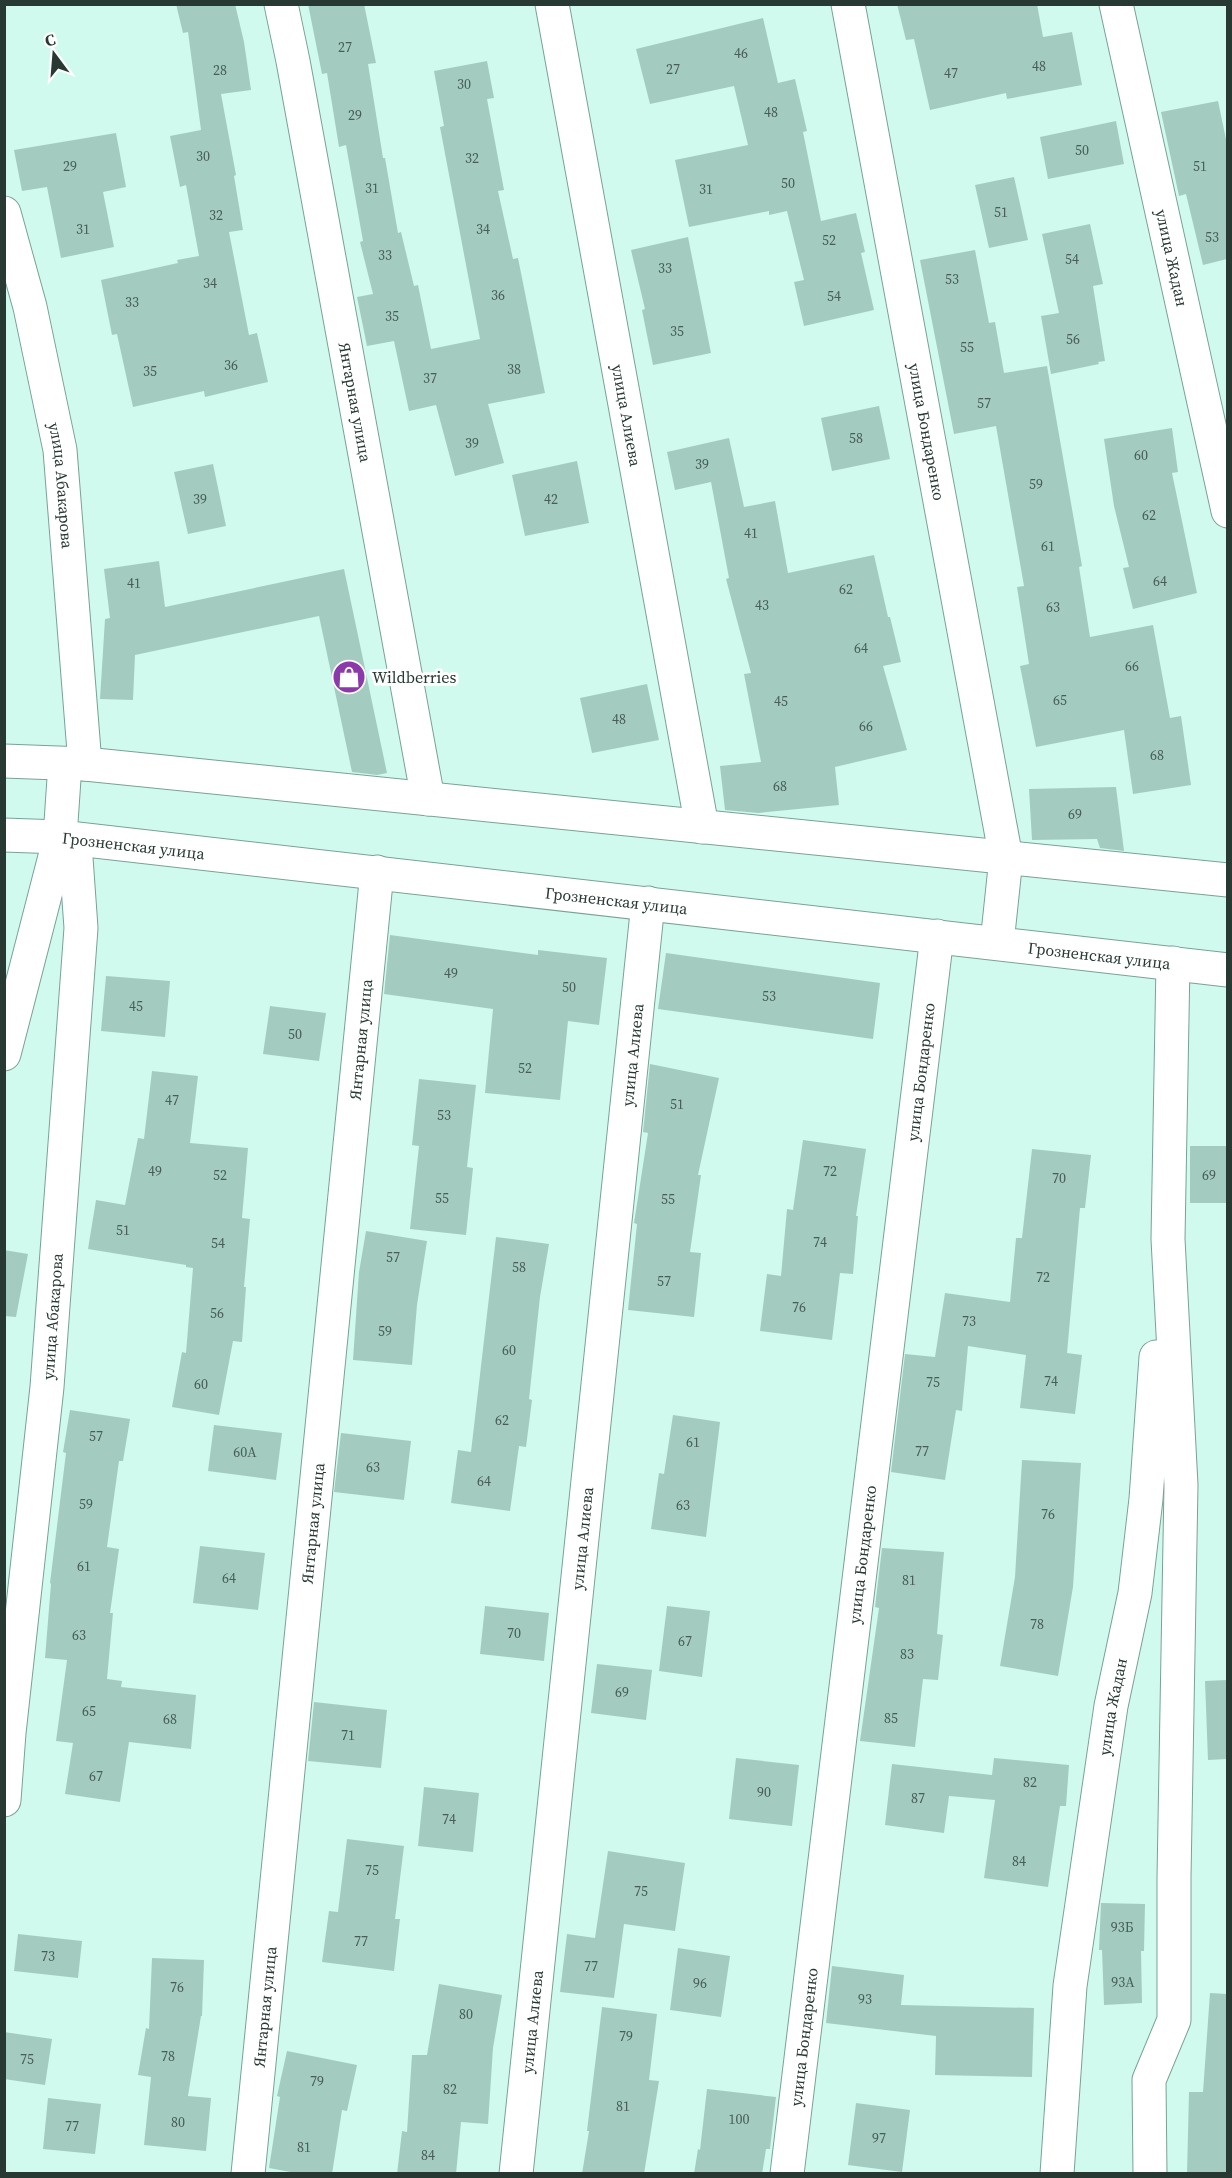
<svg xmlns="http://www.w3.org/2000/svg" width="1232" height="2178" font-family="'Source Serif 4',serif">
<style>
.building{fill:#a4cbc0}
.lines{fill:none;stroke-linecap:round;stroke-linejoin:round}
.minor-casing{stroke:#7aa196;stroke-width:35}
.minor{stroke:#fff;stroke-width:33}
.labels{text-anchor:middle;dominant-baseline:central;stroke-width:6;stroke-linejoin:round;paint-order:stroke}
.number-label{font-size:14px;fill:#475e57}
.street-label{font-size:16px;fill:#283934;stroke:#fdfdfd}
.poi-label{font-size:16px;fill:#283934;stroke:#fdfdfd;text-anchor:start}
</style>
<rect width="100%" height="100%" fill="#d1faee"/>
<!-- building -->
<path class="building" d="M176,4H235L244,42L251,90L221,94L236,175L234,176L243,230L229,232L249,335L257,333L268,382L205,397L204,391L133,407L117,334L112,335L101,280L178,263L177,260L199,256L186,185L180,187L170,136L201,130L188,32L183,33Z
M308,4H364L376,63L368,64L383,158H385L398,233L401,232L414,286L418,285L431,349L480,339L440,127L444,126L434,71L487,61L494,98L487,99L504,190L498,191L513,259L518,258L545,393L488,404L504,463L455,476L436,405L409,411L394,341L367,346L357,297L373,294L360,242L363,241L346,145L339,147L327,73L322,74Z
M897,4H1037L1043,37L1072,32L1082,85L1007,99L1006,93L930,110L914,39L906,40Z
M763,18L778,83L795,79L807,131L803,132L821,221L856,213L865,252L861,253L874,310L804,326L794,282L804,280L787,211L769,215V211L689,227L675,160L748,145L734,86L650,104L636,49Z
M1218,101L1227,144V259L1203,265L1186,194L1179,196L1161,112Z
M1116,121L1124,164L1048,179L1040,137Z
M116,133L126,187L103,192L114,247L61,258L47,187L22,191L14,150Z
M1014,177L1028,240L989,248L975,185Z
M1090,224L1103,284L1093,286L1105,361L1098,362L1099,364L1051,374L1041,316L1059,313L1042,234Z
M688,237L711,353L653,365L642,310L645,309L631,250Z
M975,250L989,323L995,322L1004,373L1047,366L1082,566L1079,567L1090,637L1153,625L1170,718L1181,716L1191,785L1133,794L1124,730L1036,747L1020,666L1029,664L1017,587L1024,586L996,426L954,434L920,260Z
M879,406L890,459L832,471L821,418Z
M1172,428L1178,472L1172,473L1197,593L1133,609L1123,568L1129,567L1114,506L1104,439Z
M729,438L744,507L775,501L788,573L874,555L888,617H890L901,662L883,666L907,750L835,767L839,805L758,813L725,810L720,766L761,762L744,674L751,673L726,579L729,578L711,482L675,490L667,452Z
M577,461L589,523L525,536L512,475Z
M213,464L226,526L188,534L174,472Z
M159,561L165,607L344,569L387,773L377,775L352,772L319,616L135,655L133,700L100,699L105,619L110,618L104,569Z
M647,684L659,740L592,753L580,698Z
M1116,787L1124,851L1100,848L1097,839L1032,840L1029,789Z
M390,935L538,955V950L607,958L599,1025L568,1021L560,1100L485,1093L493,1009L384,994Z
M666,953L880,983L873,1039L658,1009Z
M106,976L170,981L165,1037L101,1031Z
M270,1006L326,1013L319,1061L263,1054Z
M650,1064L719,1078L698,1175H701L690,1252L701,1253L694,1317L628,1310L637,1224L634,1223L648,1133L643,1132Z
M152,1071L198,1076L190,1143L248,1148L242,1218L250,1219L244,1287H246L242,1342L233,1341L219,1415L172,1407L182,1352L186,1353L193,1268L186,1267V1265L88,1249L96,1200L125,1205L138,1138L144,1139Z
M419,1079L476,1085L467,1167L473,1168L466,1235L410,1229L419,1146L412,1145Z
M803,1140L866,1149L856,1216H858L853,1274L840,1273L832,1340L760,1331L767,1274L781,1276L787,1209L793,1210Z
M1190,1146H1227V1203H1190Z
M1032,1149L1091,1155L1085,1208H1080L1067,1353L1082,1355L1075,1414L1020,1408L1026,1355L968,1346L962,1411L956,1410L945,1480L891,1472L905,1354L935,1357L945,1293L1010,1302L1016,1238H1022Z
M366,1231L427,1241L417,1305L412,1365L353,1360L359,1272Z
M496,1237L549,1244L540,1297L529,1399L532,1400L526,1447L519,1446L510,1511L451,1503L458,1450L471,1452Z
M4,1250L28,1254L16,1317L4,1316Z
M70,1410L130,1419L123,1461H119L107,1547L119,1549L110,1613H113L107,1679L122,1681L121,1687L196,1695L191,1749L129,1742L120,1802L65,1794L73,1743L56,1741L67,1660L45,1658L51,1584L50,1583L66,1453L63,1452Z
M673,1415L720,1422L706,1537L651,1529L659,1473L664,1474Z
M214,1425L282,1433L276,1480L208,1471Z
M341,1433L411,1441L404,1500L334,1492Z
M1022,1460L1081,1463L1073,1587L1058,1676L1000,1666L1015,1577Z
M200,1546L265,1553L258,1610L193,1603Z
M882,1548L944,1552L937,1634L943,1635L938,1680L923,1679L915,1747L860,1741L879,1608L875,1607Z
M485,1606L549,1613L544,1661L480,1654Z
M667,1606L710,1611L702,1677L659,1671Z
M597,1664L652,1670L646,1720L591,1713Z
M1227,1680V1759L1208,1760L1205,1681Z
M314,1702L387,1710L381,1768L308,1761Z
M736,1758L799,1765L792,1826L729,1819Z
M994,1758L1069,1765L1066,1806H1060L1048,1887L984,1878L995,1800L949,1796L944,1833L885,1825L892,1764L992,1775Z
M424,1787L479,1793L473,1852L418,1846Z
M347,1839L404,1846L395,1919H400L394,1971L322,1962L329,1911L338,1912Z
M608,1851L685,1863L675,1931L624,1924L614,1998L560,1992L567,1934L595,1938Z
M1101,1903L1145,1904L1144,1951H1141L1142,2003L1104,2005L1102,1950H1099Z
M18,1934L82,1941L78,1978L14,1971Z
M678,1948L730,1956L721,2017L670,2010Z
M152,1958L204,1960L202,2016H201L188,2096L211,2098L206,2151L144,2145L151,2077L138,2075L146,2028L149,2029Z
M832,1966L904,1975L901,2005L1034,2008L1032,2077L935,2075L936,2036L826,2023Z
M439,1984L502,1995L493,2048L488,2124L461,2122L456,2174H397L402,2131L407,2132L412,2055H427Z
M1210,1993L1227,1994V2174H1187L1189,2092H1203Z
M602,2007L657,2014L649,2080L659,2081L644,2174H582L589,2131H587Z
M4,2032L52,2039L45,2085L4,2079Z
M287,2051L357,2065L347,2111L342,2110L332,2174H301L269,2168L280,2097L277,2096Z
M707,2089L776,2097L770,2149H766L762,2174H694L698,2149L700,2150Z
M48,2098L101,2104L95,2154L43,2149Z
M856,2103L910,2110L902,2172L848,2165Z"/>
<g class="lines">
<defs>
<g id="minor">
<path id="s1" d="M281,4L293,61L428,799"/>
<path id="s2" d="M552,4L702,827"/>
<path id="s3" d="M848,4L1006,858L997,943"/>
<path id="s4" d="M1116,4L1228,511"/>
<path id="s5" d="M4,213L30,307L60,450L85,764"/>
<path d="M4,761L85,764L1228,880"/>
<path id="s6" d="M4,835L60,837L1228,970"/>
<path d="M4,1054L60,837L65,764"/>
<path id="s7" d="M4,1800L9,1733L47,1387L81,928L76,858L60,837"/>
<path id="s8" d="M248,2174L377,872"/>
<path id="s9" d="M516,2174L648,903"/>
<path id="s10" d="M787,2174L937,936"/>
<path id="s11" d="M1057,2174L1070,1986L1111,1706L1135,1593L1146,1499L1156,1357"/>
<path d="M1150,2174L1149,2080L1174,2020V1877L1181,1485L1168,1239L1173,963"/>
</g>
</defs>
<!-- minor casing -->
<use href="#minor" class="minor-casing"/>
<!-- minor -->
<use href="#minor" class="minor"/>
</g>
<!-- icons -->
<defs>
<symbol id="shop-disc" viewBox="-11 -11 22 22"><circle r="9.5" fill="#8a3aa9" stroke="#fdfdfd"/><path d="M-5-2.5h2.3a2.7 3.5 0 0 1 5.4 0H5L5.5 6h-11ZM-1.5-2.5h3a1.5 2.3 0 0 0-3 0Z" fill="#fff"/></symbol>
</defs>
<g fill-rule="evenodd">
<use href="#shop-disc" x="330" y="658" width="38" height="38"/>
</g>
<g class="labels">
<!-- number labels -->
<g class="number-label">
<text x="345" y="47">27</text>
<text x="741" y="53">46</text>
<text x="1039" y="66">48</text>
<text x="673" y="69">27</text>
<text x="220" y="70">28</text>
<text x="951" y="73">47</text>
<text x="464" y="84">30</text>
<text x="771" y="112">48</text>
<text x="355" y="115">29</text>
<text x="1082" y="150">50</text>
<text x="203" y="156">30</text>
<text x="472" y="158">32</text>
<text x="70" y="166">29</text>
<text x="1200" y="166">51</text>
<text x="788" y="183">50</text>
<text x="372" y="188">31</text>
<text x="706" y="189">31</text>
<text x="1001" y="212">51</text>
<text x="216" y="215">32</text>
<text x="83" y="229">31</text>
<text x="483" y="229">34</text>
<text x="1212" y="237">53</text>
<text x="829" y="240">52</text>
<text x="385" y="255">33</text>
<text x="1072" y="259">54</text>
<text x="665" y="268">33</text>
<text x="952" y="279">53</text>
<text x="210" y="283">34</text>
<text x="498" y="295">36</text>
<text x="834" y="296">54</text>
<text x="132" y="302">33</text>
<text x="392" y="316">35</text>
<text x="677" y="331">35</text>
<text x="1073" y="339">56</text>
<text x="967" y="347">55</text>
<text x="231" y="365">36</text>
<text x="514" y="369">38</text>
<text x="150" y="371">35</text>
<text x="430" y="378">37</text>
<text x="984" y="403">57</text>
<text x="856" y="438">58</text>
<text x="472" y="443">39</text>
<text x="1141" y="455">60</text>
<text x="702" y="464">39</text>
<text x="1036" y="484">59</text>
<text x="200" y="499">39</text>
<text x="551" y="499">42</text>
<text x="1149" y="515">62</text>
<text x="751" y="533">41</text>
<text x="1048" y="546">61</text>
<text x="1160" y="581">64</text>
<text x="134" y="583">41</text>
<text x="846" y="589">62</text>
<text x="762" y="605">43</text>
<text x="1053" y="607">63</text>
<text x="861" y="648">64</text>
<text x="1132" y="666">66</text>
<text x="1060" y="700">65</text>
<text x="781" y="701">45</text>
<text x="619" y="719">48</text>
<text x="866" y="726">66</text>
<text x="1157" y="755">68</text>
<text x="780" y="786">68</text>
<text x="1075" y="814">69</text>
<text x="451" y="973">49</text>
<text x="569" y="987">50</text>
<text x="769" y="996">53</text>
<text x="136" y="1006">45</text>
<text x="295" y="1034">50</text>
<text x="525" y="1068">52</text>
<text x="172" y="1100">47</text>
<text x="677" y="1104">51</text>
<text x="444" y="1115">53</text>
<text x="155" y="1171">49</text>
<text x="830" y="1171">72</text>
<text x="220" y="1175">52</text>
<text x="1209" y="1175">69</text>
<text x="1059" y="1178">70</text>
<text x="442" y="1198">55</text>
<text x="668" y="1199">55</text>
<text x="123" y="1230">51</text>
<text x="820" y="1242">74</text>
<text x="218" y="1243">54</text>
<text x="393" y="1257">57</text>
<text x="519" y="1267">58</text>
<text x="1043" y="1277">72</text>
<text x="664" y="1281">57</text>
<text x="799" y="1307">76</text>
<text x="217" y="1313">56</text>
<text x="969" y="1321">73</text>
<text x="385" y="1331">59</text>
<text x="509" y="1350">60</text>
<text x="1051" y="1381">74</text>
<text x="933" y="1382">75</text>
<text x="201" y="1384">60</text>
<text x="502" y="1420">62</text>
<text x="96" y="1436">57</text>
<text x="693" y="1442">61</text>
<text x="922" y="1451">77</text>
<text x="245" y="1452">60А</text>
<text x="373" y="1467">63</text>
<text x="484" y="1481">64</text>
<text x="86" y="1504">59</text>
<text x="683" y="1505">63</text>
<text x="1048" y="1514">76</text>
<text x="84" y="1566">61</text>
<text x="229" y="1578">64</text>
<text x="909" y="1580">81</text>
<text x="1037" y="1624">78</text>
<text x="514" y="1633">70</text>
<text x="79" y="1635">63</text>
<text x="685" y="1641">67</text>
<text x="907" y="1654">83</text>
<text x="622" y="1692">69</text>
<text x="89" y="1711">65</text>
<text x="891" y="1718">85</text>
<text x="170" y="1719">68</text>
<text x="348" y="1735">71</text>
<text x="96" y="1776">67</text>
<text x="1030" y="1782">82</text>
<text x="764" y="1792">90</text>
<text x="918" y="1798">87</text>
<text x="449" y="1819">74</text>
<text x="1019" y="1861">84</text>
<text x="372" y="1870">75</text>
<text x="641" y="1891">75</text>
<text x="1122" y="1927">93Б</text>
<text x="361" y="1941">77</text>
<text x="48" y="1956">73</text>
<text x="591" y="1966">77</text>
<text x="1123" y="1982">93А</text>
<text x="700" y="1983">96</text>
<text x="177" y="1987">76</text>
<text x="865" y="1999">93</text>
<text x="466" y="2014">80</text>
<text x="626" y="2036">79</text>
<text x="168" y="2056">78</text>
<text x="27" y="2059">75</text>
<text x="317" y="2081">79</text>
<text x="450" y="2089">82</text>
<text x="623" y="2106">81</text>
<text x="739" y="2119">100</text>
<text x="178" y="2122">80</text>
<text x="72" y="2126">77</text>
<text x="879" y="2138">97</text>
<text x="304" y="2147">81</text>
<text x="428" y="2155">84</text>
</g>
<!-- street labels -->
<g class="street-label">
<text stroke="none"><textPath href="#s4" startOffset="260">улица Жадан</textPath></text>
<text stroke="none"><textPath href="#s1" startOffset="405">Янтарная улица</textPath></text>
<text stroke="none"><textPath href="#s2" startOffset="418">улица Алиева</textPath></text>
<text stroke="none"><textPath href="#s3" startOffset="435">улица Бондаренко</textPath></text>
<text stroke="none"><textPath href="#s5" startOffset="279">улица Абакарова</textPath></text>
<text stroke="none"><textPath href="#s6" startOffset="130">Грозненская улица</textPath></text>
<text stroke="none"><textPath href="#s6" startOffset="616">Грозненская улица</textPath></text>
<text stroke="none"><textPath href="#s6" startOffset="1102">Грозненская улица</textPath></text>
<text stroke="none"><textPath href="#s8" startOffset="1140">Янтарная улица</textPath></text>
<text stroke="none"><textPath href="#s9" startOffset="1125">улица Алиева</textPath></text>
<text stroke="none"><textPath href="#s10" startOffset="1110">улица Бондаренко</textPath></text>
<text stroke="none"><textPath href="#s7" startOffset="486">улица Абакарова</textPath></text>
<text stroke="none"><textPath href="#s8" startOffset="654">Янтарная улица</textPath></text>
<text stroke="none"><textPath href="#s9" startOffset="639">улица Алиева</textPath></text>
<text stroke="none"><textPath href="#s10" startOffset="624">улица Бондаренко</textPath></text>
<text stroke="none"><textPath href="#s11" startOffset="471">улица Жадан</textPath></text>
<text stroke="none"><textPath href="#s8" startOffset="168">Янтарная улица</textPath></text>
<text stroke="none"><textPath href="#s9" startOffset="153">улица Алиева</textPath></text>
<text stroke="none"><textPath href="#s10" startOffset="138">улица Бондаренко</textPath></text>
</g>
<!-- poi labels -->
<g class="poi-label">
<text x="372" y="677">Wildberries</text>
</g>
</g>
<!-- border -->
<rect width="1232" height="2178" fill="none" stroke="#283934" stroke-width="12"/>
<!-- north arrow -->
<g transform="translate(54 54) rotate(344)" stroke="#fdfdfd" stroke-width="4.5" paint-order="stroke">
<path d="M0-4.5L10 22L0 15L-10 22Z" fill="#283934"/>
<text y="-9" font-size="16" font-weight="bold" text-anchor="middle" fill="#283934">С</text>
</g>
</svg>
